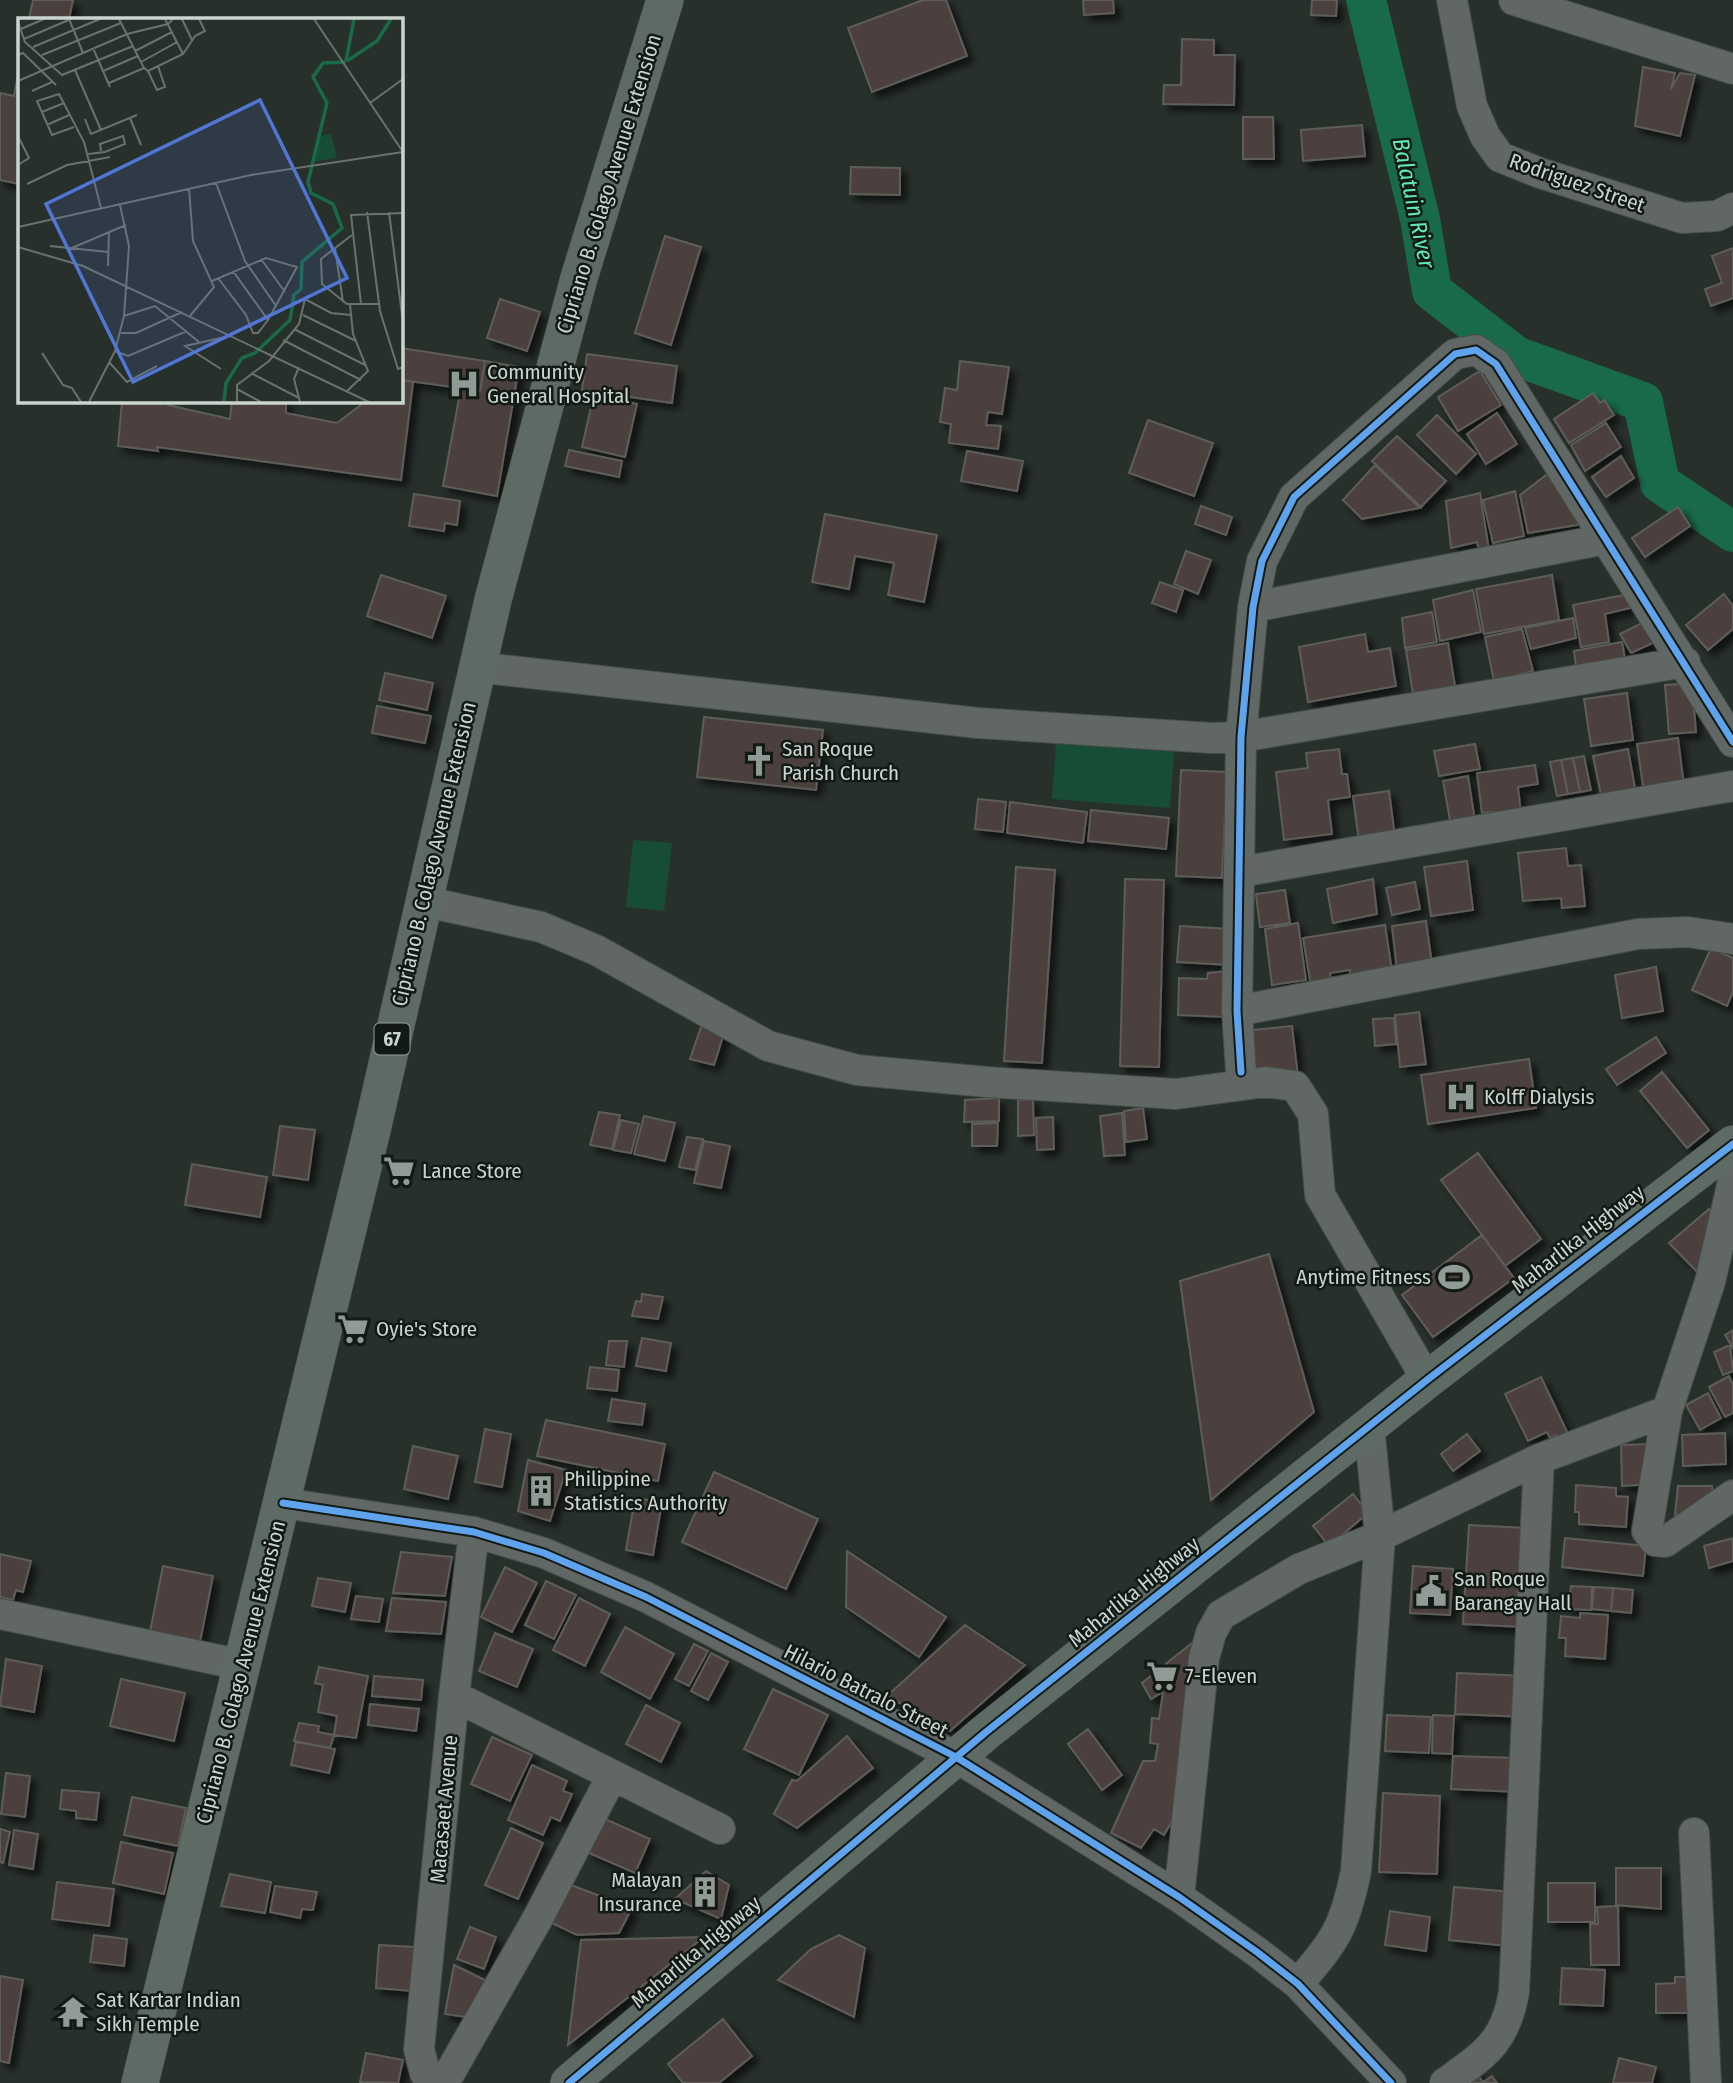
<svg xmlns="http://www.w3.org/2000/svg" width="1733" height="2083" font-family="'Fira Sans Condensed',sans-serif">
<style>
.green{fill:#174d37}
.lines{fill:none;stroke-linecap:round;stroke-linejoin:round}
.river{stroke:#19694b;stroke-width:40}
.building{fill:#4c403c;stroke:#5d5d5a;stroke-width:2;filter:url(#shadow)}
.minor-casing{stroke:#454d49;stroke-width:32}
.major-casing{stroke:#454d49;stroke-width:38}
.minor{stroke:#616764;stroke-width:30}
.major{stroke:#5e6b65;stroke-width:37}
.cycleway-casing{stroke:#131a16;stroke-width:11}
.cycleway{stroke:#60a3ed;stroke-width:7}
.labels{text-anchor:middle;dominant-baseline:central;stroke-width:5;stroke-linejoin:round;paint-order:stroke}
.shield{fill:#131a16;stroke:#939d98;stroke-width:2}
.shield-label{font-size:19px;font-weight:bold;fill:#cad5cf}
.street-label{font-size:21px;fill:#cad5cf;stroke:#131a16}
.poi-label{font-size:21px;fill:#cad5cf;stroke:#131a16;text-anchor:start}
.water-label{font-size:23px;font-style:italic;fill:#5eedb2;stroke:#131a16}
.inset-river{fill:none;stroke:#19694b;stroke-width:3.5}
.inset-road{fill:none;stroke:#69726d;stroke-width:2}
.view{fill:#5176d5;fill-opacity:0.15;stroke:#5176d5;stroke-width:3.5}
.inset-edge{fill:none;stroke:#cad5cf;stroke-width:3.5}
</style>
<defs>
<filter id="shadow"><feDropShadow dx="6" dy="6" stdDeviation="3.5" flood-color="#0009"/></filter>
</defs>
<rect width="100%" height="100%" fill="#28302c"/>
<!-- green -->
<path class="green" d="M1056,743L1174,751L1170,808L1052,799Z
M633,840L672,843L664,911L626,907Z"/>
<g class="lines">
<!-- river -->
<path class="river" d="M1366,0L1420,219L1432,291L1516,356L1643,402L1660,483L1733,532"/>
</g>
<!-- building -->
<path class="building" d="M33,0H73L69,19H29Z
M923,0H946L967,56L872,92L848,28Z
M1083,0H1113L1114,13L1084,15Z
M1312,0H1337L1336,16L1311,15Z
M1182,39L1214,40V55H1235L1234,105L1163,104L1164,85H1181Z
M1643,67L1675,73L1671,89L1680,73L1695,75L1680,136L1635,126Z
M19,69V184L0,180V93L14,96Z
M1243,117H1273L1274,159H1243Z
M1362,125L1365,156L1303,161L1301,130Z
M851,167L900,168V195L850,194Z
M665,236L701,247L671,345L635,333Z
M1733,248V298L1711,306L1705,289L1722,283L1712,256Z
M500,299L540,312L527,351L487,338Z
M401,348L485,361L480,391L401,380Z
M587,354L677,366L672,403L582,390Z
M485,361L519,367L497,496L443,486L461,387L480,391Z
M960,361L1009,367L1002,414L988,412L986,425L1001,426L998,449L949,443L951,424L940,422L945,388L957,390Z
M1480,371L1501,405L1458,431L1438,397Z
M401,380L413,382L401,480L157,447L158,451L118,446L122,401H169L168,405L230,419L232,401H286V413L337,423L366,401H401Z
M1593,393L1600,403L1604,400L1614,415L1569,443L1554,419Z
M594,394L637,404L625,457L582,447Z
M1497,413L1517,444L1486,464L1467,434Z
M1437,415L1476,454L1456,474L1417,435Z
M1148,420L1213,443L1194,496L1129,473Z
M1606,423L1621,447L1585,471L1571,445Z
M1397,436L1446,481L1421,507L1372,461Z
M569,450L622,461L619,477L565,466Z
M967,451L1023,461L1017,491L961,481Z
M1621,456L1634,478L1606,497L1592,477Z
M1375,465L1420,508L1362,519L1343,500Z
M1550,472L1583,524L1528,533L1520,495Z
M1515,491L1524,536L1493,543L1483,500Z
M1480,493L1489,550L1479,551L1477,542L1451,548L1446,501Z
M414,494L460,501L457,525L445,523L444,531L409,526Z
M1201,506L1232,517L1226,535L1195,524Z
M1678,507L1690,526L1645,557L1632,538Z
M825,514L937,535L924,602L888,595L894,563L855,556L849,589L812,582Z
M1186,551L1211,560L1198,594L1174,584Z
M381,575L446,596L432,638L367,616Z
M1552,575L1559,620L1484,634L1476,589Z
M1160,582L1183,590L1176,612L1152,603Z
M1473,590L1481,632L1440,641L1433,600Z
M1629,594L1630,608L1605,614L1609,642L1581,647L1573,605Z
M1724,594L1733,606V629L1708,650L1686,625Z
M1432,612L1437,642L1405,648L1402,618Z
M1573,618L1576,638L1531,649L1525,628Z
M1644,622L1655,642L1631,653L1620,634Z
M1522,629L1533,671L1494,681L1485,637Z
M1365,634L1368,652L1390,648L1396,686L1308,702L1299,647Z
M1622,642L1626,665L1577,674L1574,651Z
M1448,643L1455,686L1413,694L1406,650Z
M385,673L433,683L427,710L379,700Z
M1692,683L1696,732L1669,734L1665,685Z
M1627,693L1633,740L1591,746L1584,699Z
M377,706L431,716L425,743L372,733Z
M704,717L823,730L816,790L697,777Z
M1678,738L1684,786L1644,792L1637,744Z
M1475,744L1480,769L1439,776L1434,751Z
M1339,749L1342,774H1347L1350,797L1328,800L1332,834L1284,840L1276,772L1308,768L1306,753Z
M1628,749L1635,788L1601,795L1593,756Z
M1584,756L1591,790L1580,792L1573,758Z
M1573,758L1580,792L1568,794L1561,760Z
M1561,760L1568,794L1557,796L1550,762Z
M1535,765L1538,784L1518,787L1521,814L1494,816L1493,812L1482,813L1477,773Z
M1181,770L1227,772L1222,878L1176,876Z
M1468,776L1475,821L1451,826L1443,781Z
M1389,791L1395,837L1359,842L1353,796Z
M978,799L1006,802L1003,832L975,829Z
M1010,802L1087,812L1083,843L1007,833Z
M1091,810L1169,818L1166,849L1088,841Z
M1566,848L1568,866L1581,865L1585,906L1562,908L1561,898L1523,901L1518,853Z
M1467,861L1473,910L1431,916L1424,867Z
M1016,867L1055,870L1042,1063L1004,1061Z
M1125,879L1164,880L1159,1067L1120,1066Z
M1373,879L1377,914L1333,923L1327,889Z
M1415,882L1420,909L1392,915L1386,888Z
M1285,890L1290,923L1260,927L1256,894Z
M1426,921L1432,964L1397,970L1392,926Z
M1298,923L1306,980L1272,985L1265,929Z
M1385,925L1392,971L1351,978L1350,970L1330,973L1331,982L1311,986L1303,938Z
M1180,926L1231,929L1229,965L1177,962Z
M1711,948L1733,958V992L1727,1006L1692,990Z
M1656,967L1663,1011L1622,1018L1615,975Z
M1227,971L1226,1017L1178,1015L1179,978L1207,979L1208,973Z
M1419,1012L1426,1064L1400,1067L1395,1015Z
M1394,1018L1396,1044L1375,1046L1373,1019Z
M702,1024L725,1030L714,1065L690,1059Z
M1292,1026L1298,1077L1246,1082L1243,1031Z
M1656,1037L1666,1053L1617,1085L1606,1069Z
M1529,1059L1536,1108L1428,1124L1421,1075Z
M1662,1072L1709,1130L1687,1148L1640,1091Z
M999,1098V1121L964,1122L965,1100Z
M1033,1099L1034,1135L1018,1136V1100Z
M1143,1108L1147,1139L1126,1142L1124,1111Z
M599,1112L620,1115L612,1149L590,1145Z
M1122,1113L1125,1155L1104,1156L1100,1116Z
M644,1116L675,1123L665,1161L634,1154Z
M1053,1117L1054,1149L1037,1150L1036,1118Z
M621,1120L639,1124L631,1153L613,1150Z
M998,1123L997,1146H972V1124Z
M280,1126L315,1130L308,1180L273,1175Z
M687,1137L703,1139L695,1170L679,1167Z
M704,1141L730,1146L721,1188L694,1183Z
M1478,1153L1541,1239L1505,1266L1441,1180Z
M192,1164L267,1177L260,1217L185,1205Z
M1709,1209L1719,1225L1702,1277L1669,1243Z
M1482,1235L1514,1278L1433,1337L1402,1295Z
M1269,1254L1314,1412L1211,1500L1180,1281Z
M642,1294L663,1297L658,1319L632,1316L636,1301L641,1302Z
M1733,1330V1348L1725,1335Z
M642,1338L671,1343L666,1371L636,1366Z
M609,1341H627L624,1367L606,1365Z
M1730,1345L1733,1371L1723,1375L1714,1352Z
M590,1367L619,1370L617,1391L587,1388Z
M1729,1376L1733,1385V1413L1725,1417L1709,1387Z
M1541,1377L1571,1440L1562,1445L1556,1435L1550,1438L1547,1432L1528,1441L1505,1394Z
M1708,1393L1721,1418L1700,1430L1686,1405Z
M612,1399L645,1404L642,1425L608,1421Z
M546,1420L665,1444L658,1481L537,1456Z
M485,1429L511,1434L502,1487L475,1482Z
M1725,1433L1726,1464L1683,1466L1682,1435Z
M1467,1434L1480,1451L1453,1471L1441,1454Z
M1651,1444L1652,1484L1622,1486L1621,1445Z
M413,1446L458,1456L448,1499L404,1489Z
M528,1460L566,1470L550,1521L518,1511Z
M714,1472L818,1519L786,1589L682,1542Z
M1576,1485L1616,1488V1496L1628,1497L1626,1527L1579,1524V1512H1575Z
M1678,1486H1712L1713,1503L1699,1515H1675Z
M1353,1494L1368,1513L1329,1546L1313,1526Z
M635,1498L662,1502L653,1555L626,1550Z
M1469,1525L1527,1528L1522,1627L1463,1624Z
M1565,1538L1646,1546L1643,1576L1562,1567Z
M1733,1538V1561L1709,1568L1704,1546Z
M847,1551L946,1617L919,1657L846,1607Z
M401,1552L452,1557L445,1596L393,1593Z
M0,1554L31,1561L23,1592L16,1590L13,1600L0,1597Z
M163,1566L213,1576L200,1642L150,1632Z
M1413,1566L1453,1569L1450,1615L1410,1613Z
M505,1567L537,1583L512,1632L481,1617Z
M318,1578L351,1583L345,1612L312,1606Z
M546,1581L576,1595L554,1639L525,1625Z
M1571,1586L1592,1587L1591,1610L1569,1609Z
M1594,1587L1613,1588L1611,1611L1592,1609Z
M1613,1588L1633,1590L1631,1613L1611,1611Z
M356,1596L383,1599L379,1622L351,1619Z
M392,1598L446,1602L441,1634L386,1631Z
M579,1598L610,1614L585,1666L553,1650Z
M1580,1613L1608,1615L1605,1659L1565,1656L1566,1638H1559L1561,1616L1580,1618Z
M965,1625L1025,1665L950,1731L887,1696Z
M625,1627L674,1654L650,1699L601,1672Z
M495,1633L533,1649L517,1687L479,1671Z
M1192,1643L1180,1807L1164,1835L1154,1829L1141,1848L1111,1833L1143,1761H1155L1158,1744L1150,1743L1152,1718L1159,1719L1163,1692L1151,1699L1142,1683Z
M694,1644L708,1651L689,1686L675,1679Z
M711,1653L728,1662L708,1700L691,1691Z
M6,1659L42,1666L34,1712L0,1706Z
M319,1667L368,1676L356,1738L334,1735L337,1716L318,1712L323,1685L315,1683Z
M1457,1673L1527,1676L1525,1717L1455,1714Z
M374,1676L423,1680L421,1700L372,1696Z
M121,1679L185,1693L174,1741L110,1726Z
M773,1689L828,1715L799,1775L744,1749Z
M370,1704L419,1709L416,1731L368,1725Z
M646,1705L680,1723L661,1762L626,1744Z
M1387,1715L1431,1717L1429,1753L1385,1751Z
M1433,1715L1454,1716L1452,1754L1432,1753Z
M299,1723L319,1726L318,1732L334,1735L330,1748L294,1741Z
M1088,1729L1122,1775L1102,1790L1068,1744Z
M847,1736L873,1768L797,1828L774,1814L792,1780L797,1781Z
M492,1737L532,1755L510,1801L471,1784Z
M296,1742L335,1749L329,1773L291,1765Z
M1453,1756L1519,1758L1518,1792L1451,1789Z
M532,1765L567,1781L563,1791L572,1794L560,1821L551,1817L543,1835L508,1820Z
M6,1773L30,1776L25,1817L1,1814Z
M62,1790L99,1793L96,1820L76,1818V1811L60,1809Z
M1383,1793L1440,1796L1437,1874L1379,1872Z
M132,1797L186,1808L178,1846L124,1835Z
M605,1819L650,1839L635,1873L589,1853Z
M511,1828L543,1843L518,1899L485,1885Z
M0,1829L10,1832L3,1863L0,1862Z
M14,1830L38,1834L33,1869L9,1865Z
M121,1842L173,1853L164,1894L113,1883Z
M1616,1868H1661V1909L1616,1905Z
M706,1871L729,1885L721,1919L675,1899Z
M230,1874L271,1882L265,1913L221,1906Z
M57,1882L114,1889L109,1926L52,1919Z
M1548,1883H1595V1922H1548Z
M571,1885L632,1908L619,1933L577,1935L552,1923Z
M275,1886L317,1892L313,1910L302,1909L300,1918L270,1912Z
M1454,1887L1512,1892L1507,1946L1449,1940Z
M1618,1906L1619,1965H1591L1590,1924H1598L1597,1907Z
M1390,1911L1430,1917L1426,1951L1385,1945Z
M470,1927L496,1937L484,1969L457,1959Z
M94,1935L127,1939L124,1966L90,1962Z
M839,1935L865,1948L854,2017L778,1980L811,1949Z
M704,1937L568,2045L581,1940Z
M379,1945L415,1947L412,1991L376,1988Z
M454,1965L497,1986L479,2019L445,2014Z
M1562,1968L1605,1970L1603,2006L1560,2004Z
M0,1976L23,1980L9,2063L0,2061Z
M1675,1977H1692V2013H1656V1984L1675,1983Z
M723,2019L752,2056L719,2083H683L668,2064Z
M366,2053L403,2060L398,2083L360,2082Z
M1619,2058L1656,2067L1652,2083H1613Z
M1473,2069L1483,2082L1492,2076L1497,2083H1456Z"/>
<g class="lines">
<defs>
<path id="minor" d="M1452,0L1472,106L1485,136L1500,157L1540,173L1682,218L1717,216L1733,208
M1514,0L1733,69
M1253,607L1606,539
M476,667L978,723L1212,738L1241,737L1685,662
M1240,872L1733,786
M422,901L541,927L596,950L768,1046L857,1070L987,1082L1176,1094L1266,1082L1295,1086L1313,1114L1320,1195L1427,1380
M1237,1011L1638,934L1688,932L1733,939
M1241,1072L1237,1011L1241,737L1253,607L1262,561L1294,497L1455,354L1476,350L1496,364L1733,742
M1733,1181L1710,1282L1667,1411L1647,1531L1655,1541L1665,1542L1733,1495
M283,1503L474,1532L544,1553L646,1597L956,1757L1179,1897L1257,1952L1298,1984L1391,2083
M0,1614L242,1665
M454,1696L720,1829
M1694,1833L1706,2083
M1179,1897L1204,1658L1211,1633L1221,1615L1299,1569L1380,1536L1539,1459L1667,1411
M1298,1984C1336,1939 1344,1929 1356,1871L1380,1536L1369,1426
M431,2083L425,2073L419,2049L454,1696L474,1532
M444,2083L539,1916L612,1776
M1445,2083C1485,2054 1505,2043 1514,1992L1539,1459"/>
<path id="major" d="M140,2083L372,1130L493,600L579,278L665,0
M569,2083L986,1732L1427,1380L1733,1144"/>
</defs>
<!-- minor casing -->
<use href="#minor" class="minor-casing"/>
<!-- major casing -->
<use href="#major" class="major-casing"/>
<!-- minor -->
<use href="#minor" class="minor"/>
<!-- major -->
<use href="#major" class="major"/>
<defs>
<path id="cycleway" d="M1241,1072L1237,1011L1241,737L1253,607L1262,561L1294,497L1455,354L1476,350L1496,364L1733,742
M283,1503L474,1532L544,1553L646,1597L956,1757L1179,1897L1257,1952L1298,1984L1391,2083
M569,2083L986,1732L1427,1380L1733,1144"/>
</defs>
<!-- cycleway casing -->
<use href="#cycleway" class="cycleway-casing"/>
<!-- cycleway -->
<use href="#cycleway" class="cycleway"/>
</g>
<!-- icons -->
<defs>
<symbol id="hospital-bare" viewBox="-9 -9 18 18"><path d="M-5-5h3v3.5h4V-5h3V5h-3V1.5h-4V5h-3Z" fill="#919b96" stroke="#131a16" stroke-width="2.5" paint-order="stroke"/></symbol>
<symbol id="church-bare" viewBox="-9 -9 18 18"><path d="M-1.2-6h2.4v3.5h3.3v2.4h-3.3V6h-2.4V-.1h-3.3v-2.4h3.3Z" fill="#919b96" stroke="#131a16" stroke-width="2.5" paint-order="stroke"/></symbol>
<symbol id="supermarket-bare" viewBox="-9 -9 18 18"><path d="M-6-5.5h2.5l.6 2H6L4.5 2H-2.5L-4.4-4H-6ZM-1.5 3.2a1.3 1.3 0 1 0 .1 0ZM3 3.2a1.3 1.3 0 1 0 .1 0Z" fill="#919b96" stroke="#131a16" stroke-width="2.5" paint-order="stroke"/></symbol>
<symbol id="stadium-bare" viewBox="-9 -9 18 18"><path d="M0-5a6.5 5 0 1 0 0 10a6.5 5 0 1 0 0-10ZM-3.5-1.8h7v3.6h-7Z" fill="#919b96" stroke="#131a16" stroke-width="2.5" paint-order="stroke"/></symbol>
<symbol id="building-bare" viewBox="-9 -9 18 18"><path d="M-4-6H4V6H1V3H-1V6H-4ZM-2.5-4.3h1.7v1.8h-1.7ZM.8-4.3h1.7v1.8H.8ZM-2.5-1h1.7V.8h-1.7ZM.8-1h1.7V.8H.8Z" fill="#919b96" stroke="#131a16" stroke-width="2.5" paint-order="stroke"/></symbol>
<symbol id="civic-bare" viewBox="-9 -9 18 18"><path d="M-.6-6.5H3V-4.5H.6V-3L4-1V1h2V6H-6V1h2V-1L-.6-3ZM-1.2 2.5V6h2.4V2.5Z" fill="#919b96" stroke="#131a16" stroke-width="2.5" paint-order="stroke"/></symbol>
<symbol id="temple-bare" viewBox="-9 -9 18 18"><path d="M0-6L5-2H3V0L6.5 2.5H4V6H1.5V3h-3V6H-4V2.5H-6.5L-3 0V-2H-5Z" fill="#919b96" stroke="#131a16" stroke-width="2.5" paint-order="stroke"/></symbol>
</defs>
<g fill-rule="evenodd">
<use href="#hospital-bare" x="442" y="362" width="44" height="44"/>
<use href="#church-bare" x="737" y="739" width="44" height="44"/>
<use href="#hospital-bare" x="1439" y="1075" width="44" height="44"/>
<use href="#supermarket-bare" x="377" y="1149" width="44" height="44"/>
<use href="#stadium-bare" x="1432" y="1255" width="44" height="44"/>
<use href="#supermarket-bare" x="331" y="1307" width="44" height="44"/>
<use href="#building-bare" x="519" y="1469" width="44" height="44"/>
<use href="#civic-bare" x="1409" y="1569" width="44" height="44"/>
<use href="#supermarket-bare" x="1140" y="1654" width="44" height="44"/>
<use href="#building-bare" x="683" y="1870" width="44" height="44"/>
<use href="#temple-bare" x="51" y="1990" width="44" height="44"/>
</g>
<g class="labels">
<!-- shield labels -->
<rect class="shield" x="374.5" y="1023.5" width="35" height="31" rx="5"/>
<g class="shield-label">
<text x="392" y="1039">67</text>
</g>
<!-- street labels -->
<g class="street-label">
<text transform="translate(1577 183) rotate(19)">Rodriguez Street</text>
<text transform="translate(609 184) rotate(-73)">Cipriano B. Colago Avenue Extension</text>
<text transform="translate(434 854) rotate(-77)">Cipriano B. Colago Avenue Extension</text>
<text transform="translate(1578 1239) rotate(-38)">Maharlika Highway</text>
<text transform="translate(1134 1592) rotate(-39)">Maharlika Highway</text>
<text transform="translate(241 1672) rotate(-76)">Cipriano B. Colago Avenue Extension</text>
<text transform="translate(866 1691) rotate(27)">Hilario Batralo Street</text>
<text transform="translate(444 1809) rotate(-85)">Macasaet Avenue</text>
<text transform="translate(696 1952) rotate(-40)">Maharlika Highway</text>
</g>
<!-- poi labels -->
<g class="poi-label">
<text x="487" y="372">Community<tspan x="487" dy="24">General Hospital</tspan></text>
<text x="782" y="749">San Roque<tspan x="782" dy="24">Parish Church</tspan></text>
<text x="1484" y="1097">Kolff Dialysis</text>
<text x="422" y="1171">Lance Store</text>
<text x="1431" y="1277" text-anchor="end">Anytime Fitness</text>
<text x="376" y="1329">Oyie's Store</text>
<text x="564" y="1479">Philippine<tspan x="564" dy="24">Statistics Authority</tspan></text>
<text x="1454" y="1579">San Roque<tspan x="1454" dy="24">Barangay Hall</tspan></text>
<text x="1185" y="1676">7-Eleven</text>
<text x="682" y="1880" text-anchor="end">Malayan<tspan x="682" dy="24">Insurance</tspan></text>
<text x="96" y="2000">Sat Kartar Indian<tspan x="96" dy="24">Sikh Temple</tspan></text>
</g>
<!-- water labels -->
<g class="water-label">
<text transform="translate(1414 203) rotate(78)">Balatuin River</text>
</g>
</g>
<!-- overview -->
<g transform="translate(18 18)">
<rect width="385" height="385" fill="#28302c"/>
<path d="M313,116L319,140L296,144L302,118Z" fill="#174d37"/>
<path class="inset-river" d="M328,43L336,1M329,43L359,23L373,1M206,384L208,365L224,340L237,335L272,302L276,277L283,271L284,244L324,210L315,186L293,175L290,164L309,85L295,59L305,45L328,44"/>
<path class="inset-road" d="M51,1L65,35M101,1L126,50M147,1L165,36M164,1L174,22M296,1L385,134M0,4L7,24L44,57L115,28M3,11L26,1M6,21L53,1M15,29L82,1M75,30L92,69M117,33L154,14M0,37L5,35L38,67M24,37L103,5M123,44L159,24M126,50L130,53L165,36L177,18L187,13L181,1M57,52L83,112M85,53L120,38M130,53L139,72L147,69L140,48M0,63L109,16L150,6L155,1M91,65L126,50M14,73L34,64M352,85L385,61M24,94L46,85M112,100L123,127M67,101L73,116L119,97M29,107L51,97M56,109L34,117L19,83L41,76L66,124L83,190M0,118L11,140L0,147M70,136L87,134L107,126L105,118L82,126L83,133M198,165L227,243L258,288M9,166L49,147L92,139M171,170L175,223L196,269L172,298M349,194L362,293L380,351L385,349M371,194L385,305M0,209L233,157L385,134M334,217L303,241L304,266L329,286H361M32,228L90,234M0,229L65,248L351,384M317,230L325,284M49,232L108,207M243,241L267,274M90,248L91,213M200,260L228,297L235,315H240L250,302L215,253M194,263L248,240L279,249L250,302M343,286L333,197L385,195M285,297L338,323M106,298L137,288L181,324M276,311L347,347M103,315H118L164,294M265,322L343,362M97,333L110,338L169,313M24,335L45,367L54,370L63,384M91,344L109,364L139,348M281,349L276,361L282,384M203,351L167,328L212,318M233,355L281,380M219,371L243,384M329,373L350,353L335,316L332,286M71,384L97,333L106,298L111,228L102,187M219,384V367L251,343L281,306L287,281L313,295L333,297"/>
<path class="view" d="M242,82L329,260L115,364L28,186Z"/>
<rect width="385" height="385" class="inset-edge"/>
</g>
</svg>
